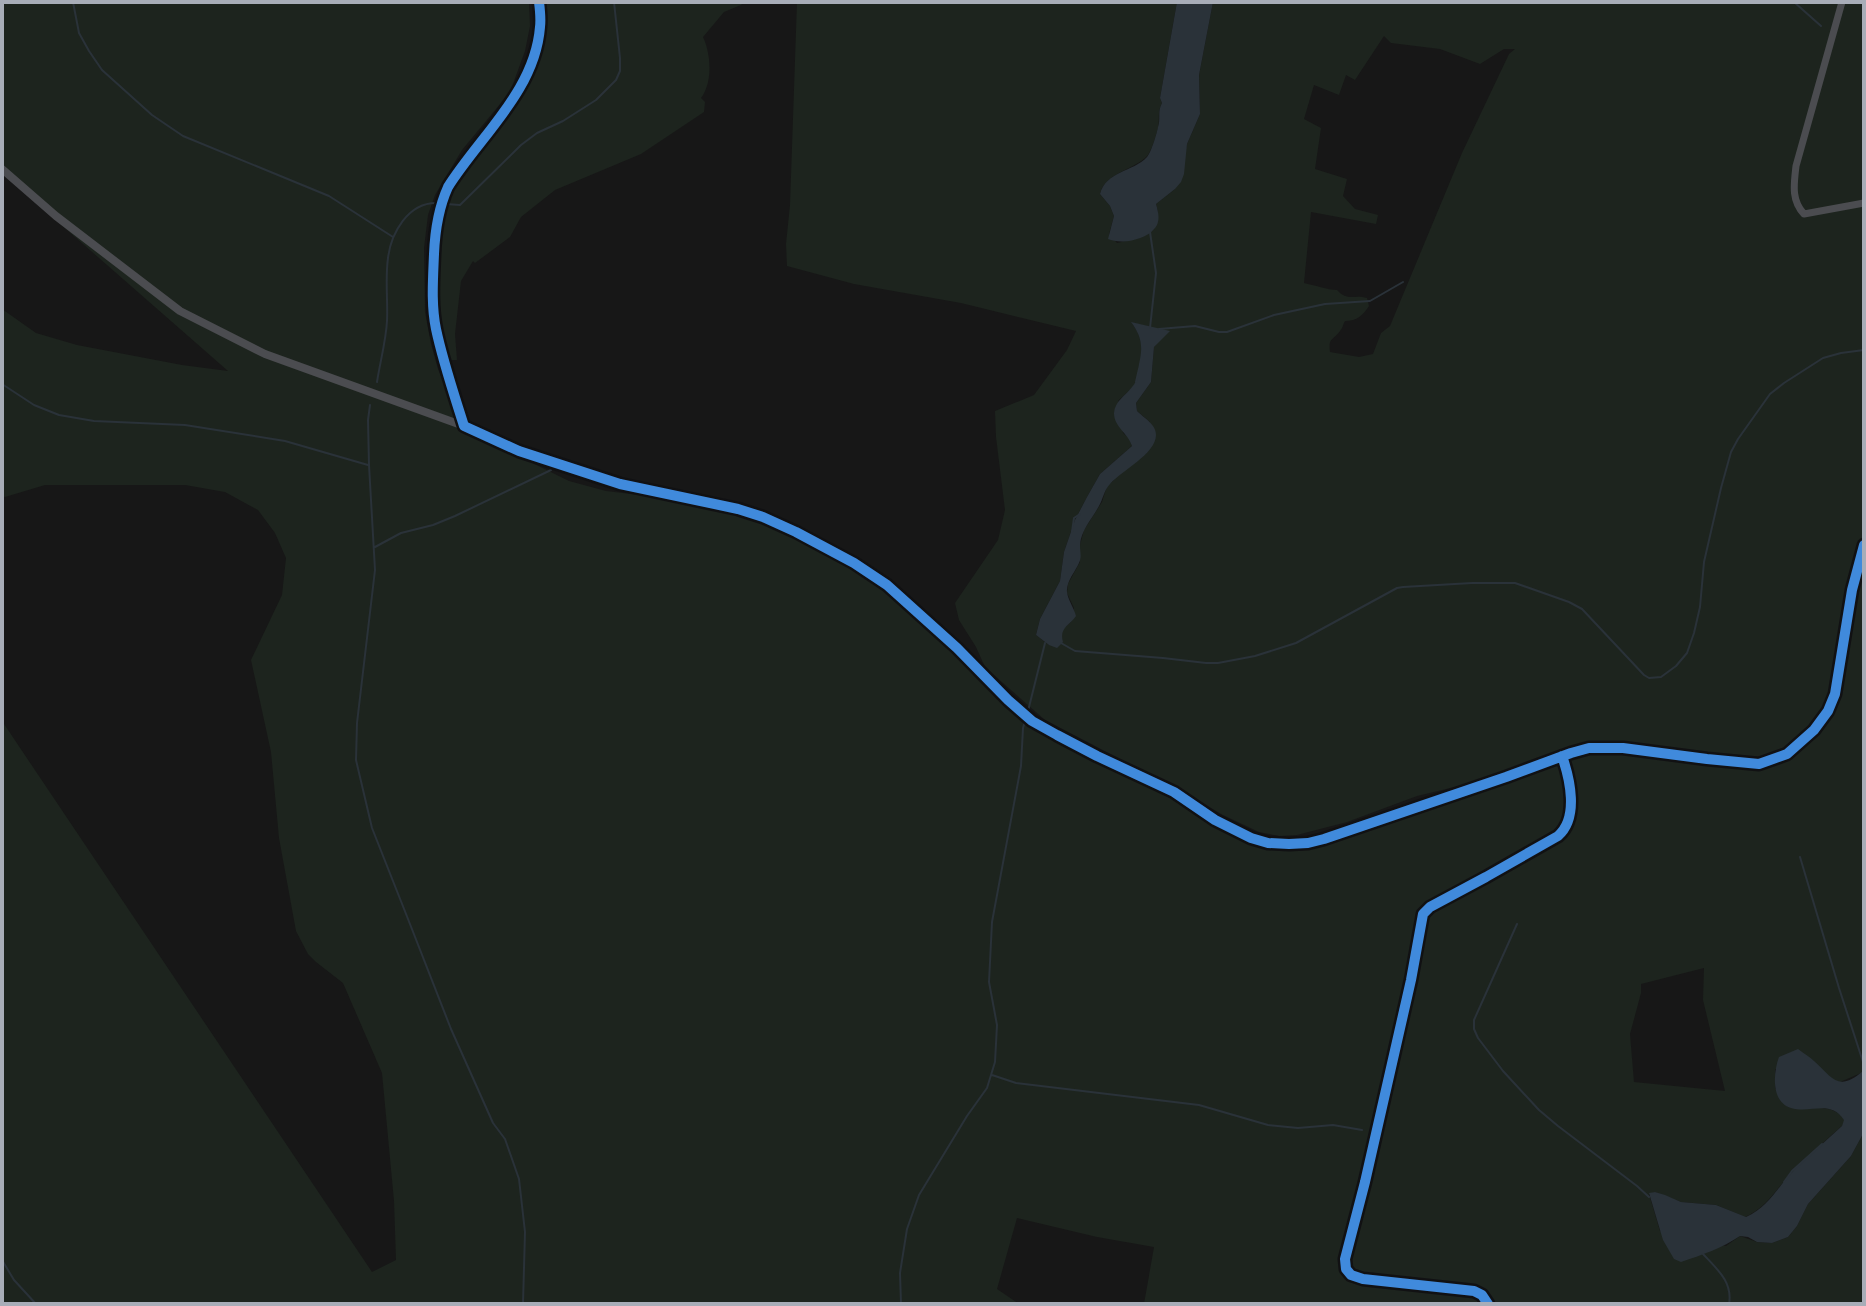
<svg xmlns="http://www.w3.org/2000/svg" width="1866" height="1306" font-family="'Public Sans',sans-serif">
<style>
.green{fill:#1d241e;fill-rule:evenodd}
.water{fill:#2a3239}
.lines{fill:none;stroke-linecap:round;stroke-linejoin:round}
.stream{stroke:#2a3239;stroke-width:2}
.minor{stroke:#4b4c50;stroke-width:7}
.tertiary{stroke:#4b4c50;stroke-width:8}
.cycleway-casing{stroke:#111113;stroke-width:15}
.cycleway{stroke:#408adc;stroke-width:10}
</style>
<rect width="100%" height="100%" fill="#171717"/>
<!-- green -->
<path class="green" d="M2,2H529L530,26L525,51L510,92L462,150L435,195L428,215L424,248L425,312L431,344L438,369L449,395L474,428L506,450L569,481L606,491L724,505L777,527L846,563L901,604L1000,697L1038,729L1170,798L1218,826L1255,843L1300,847L1420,808L1468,795L1463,785L1417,796L1347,822L1297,835L1279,836L1259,832L1223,815L1176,788L1045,720L985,667L976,647L959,620L955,603L998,540L1005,510L996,437L995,411L1034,395L1067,350L1076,331L961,303L854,284L787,266L786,244L790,205L797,2H1177L1160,98L1162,103C1157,112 1160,119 1158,128C1156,136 1151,154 1145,158C1131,170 1105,174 1100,194L1110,206L1114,216L1109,234L1117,243L1139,238L1154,229L1158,212L1156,204L1175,189L1187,144L1200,114L1199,75L1213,2H1864V1070L1861,1073L1840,1082L1775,1069V1088L1788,1107C1808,1111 1831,1101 1845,1120L1842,1126C1826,1140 1810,1154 1795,1169C1778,1186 1768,1207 1745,1217L1716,1205L1681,1202L1655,1192L1649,1194L1660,1231L1726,1246L1740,1236L1757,1242L1772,1243L1788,1237L1797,1226L1808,1204L1851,1156L1864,1132V1304H1144L1154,1247L1097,1237L1017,1218L997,1289L1019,1304H2V721L372,1272L396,1260L394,1201L382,1073L343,983L316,962L308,954L296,931L279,838L271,752L251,660L282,595L286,558L275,533L258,510L225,492L185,485H45L5,497L2,496V309L36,333L77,345L182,365L228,371L2,173ZM1384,36L1391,43L1440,49L1480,64L1504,49H1515L1509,54L1462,153L1390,326L1381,333L1373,354L1359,357L1330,352C1328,337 1333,341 1340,331C1343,328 1343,324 1345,321C1357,321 1363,315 1369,306L1367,298C1354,294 1348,302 1337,290C1328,290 1314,285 1304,283L1311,212L1376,224L1378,215L1355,209L1343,196L1347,179L1315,169L1321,128L1304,119L1314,85L1339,95L1346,75L1355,80ZM1132,323L1147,326L1159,340L1154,347L1151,382L1136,403L1137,411L1150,422L1113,481L1107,486L1102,502L1084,530L1080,545V562L1068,584L1067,593L1074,608L1071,622C1062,628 1057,638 1049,645L1036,635L1040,619L1060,581L1064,552L1075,520L1087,497L1100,474L1132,446L1129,438L1123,433L1118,401C1125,394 1137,386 1139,375C1140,371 1139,366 1140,362C1144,347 1141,336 1132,323ZM1704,968L1703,1000L1725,1091L1634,1082L1630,1034L1641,993V984Z
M541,2H744L741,5L724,12L703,37C711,54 713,82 701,98L705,102L704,112L641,154L555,190L521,217L510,237L475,263L473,261L461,281L455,334L457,360H448L437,310L436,249L445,200L472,157L520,97L529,77Z"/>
<!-- water -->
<path class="water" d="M1177,2H1213L1199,75L1200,114L1187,144L1184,174L1181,182L1175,189L1156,204C1158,211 1160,218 1157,225C1149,240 1121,245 1108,239L1114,216L1110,206L1100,194C1106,171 1133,172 1147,157C1151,153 1157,133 1158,127C1161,118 1157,112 1162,103L1160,98Z
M1131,322L1170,331L1154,347L1151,382L1136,403L1137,411C1144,418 1156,424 1156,435C1156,454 1121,471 1110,484C1104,490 1103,499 1099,506C1092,519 1081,530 1080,545C1080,553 1082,556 1079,563C1075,572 1066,582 1067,592C1068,600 1074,608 1076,616C1069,626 1059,628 1063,642L1057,648L1049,645L1036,635L1040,619L1060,581L1064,552L1075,520L1087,497L1100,474L1132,446C1128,433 1114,427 1114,413C1115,401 1125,396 1132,387C1139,379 1137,374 1139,364C1143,347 1142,337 1131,322Z
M1798,1049C1803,1053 1810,1057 1814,1061C1833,1078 1838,1093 1864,1070V1132L1851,1156L1808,1204L1797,1226L1788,1237L1772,1243L1757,1242L1748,1237L1740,1236C1722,1248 1702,1255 1681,1262L1674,1259L1663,1240L1649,1193L1655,1192L1665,1195L1681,1202L1716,1205L1746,1217C1769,1207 1778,1186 1795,1169C1810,1154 1827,1140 1842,1126L1844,1120C1830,1099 1811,1114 1791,1108C1771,1102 1773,1073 1779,1057Z"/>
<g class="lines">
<!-- stream -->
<path class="stream" d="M73,2L79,33L89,51L102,70L152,115L183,136L329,196L393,237
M1794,2L1821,26
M446,204L460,205L521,145L537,133L563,121L596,100L616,80L620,71V58L614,2
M1150,328L1156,273L1150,232
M1159,329L1195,326L1219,332H1227L1274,315L1325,304L1370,301L1403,282
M377,382C380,362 386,341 387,321C388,300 385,279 388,258C391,233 408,203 436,203
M1136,382L1139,369
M2,384L34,405L59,415L94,421L185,425L285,441L368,465
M370,405L368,420L369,465L375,570L357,723L356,760L372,828L408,919L451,1029L493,1123L505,1139L519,1179L525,1232L523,1304
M1072,532L1074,518L1080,514
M375,547L401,533L433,525L455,516L551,470
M1061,643L1075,651L1163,658L1206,663H1218L1255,656L1296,643L1397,588L1403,587L1472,583H1515L1569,602L1582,609L1644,675L1649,678L1661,677L1676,666L1687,653L1694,633L1700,607L1704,562L1721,488L1731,452L1738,439L1770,394L1784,383L1823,358L1841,353L1864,350
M1028,711L1045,643
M1800,857L1839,988L1864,1065
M1517,924L1474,1020V1029L1478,1038L1503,1071L1539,1110L1558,1126L1637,1186L1649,1197
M992,1075L1016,1083L1199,1105L1268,1125L1298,1128L1333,1125L1362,1130
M1784,1182L1792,1171L1822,1144
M1703,1254C1717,1269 1733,1282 1729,1304
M2,1260L14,1280L36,1304
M901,1304L900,1273L907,1229L919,1195L967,1116L987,1088L995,1062L997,1025L989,982L992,922L1021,766L1023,728L1025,721"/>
<!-- minor -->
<path class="minor" d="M1842,2L1796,166C1794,184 1791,200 1804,214L1864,203
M1488,1304L1482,1295L1474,1291L1363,1279L1351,1275L1346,1269L1345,1259L1365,1182L1411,980L1423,914L1430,907L1486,877L1558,836C1579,818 1570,779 1562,756"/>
<!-- tertiary -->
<path class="tertiary" d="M539,2C540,10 541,19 540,27C535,91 480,136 448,187C438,209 435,230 434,254C433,279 431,305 436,329C443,362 454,394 464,426L519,451L620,484L738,509L763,517L796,532L854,563L887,585L957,648L1008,700L1032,721L1057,735L1097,756L1174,792L1215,820L1251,838L1268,843L1289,844L1308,843L1324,839L1506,777L1571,753L1589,748H1623L1707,759L1759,764L1787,754L1814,730L1828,711L1835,694L1852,590L1864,545
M2,169L56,216L180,311L265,354L464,426"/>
<defs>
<path id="cycleway" d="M539,2C540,10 541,19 540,27C535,91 480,136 448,187C438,209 435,230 434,254C433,279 431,305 436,329C443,362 454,394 464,426L519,451L620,484L738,509L763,517L796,532L854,563L887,585L957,648L1008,700L1032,721L1057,735L1097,756L1174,792L1215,820L1251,838L1268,843L1289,844L1308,843L1324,839L1506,777L1571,753L1589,748H1623L1707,759L1759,764L1787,754L1814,730L1828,711L1835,694L1852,590L1864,545
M1488,1304L1482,1295L1474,1291L1363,1279L1351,1275L1346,1269L1345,1259L1365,1182L1411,980L1423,914L1430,907L1486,877L1558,836C1579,818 1570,779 1562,756"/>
</defs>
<!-- cycleway casing -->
<use href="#cycleway" class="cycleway-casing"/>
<!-- cycleway -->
<use href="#cycleway" class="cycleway"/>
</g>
<!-- border -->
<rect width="1866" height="1306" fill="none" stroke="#a8adb8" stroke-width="8"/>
</svg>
